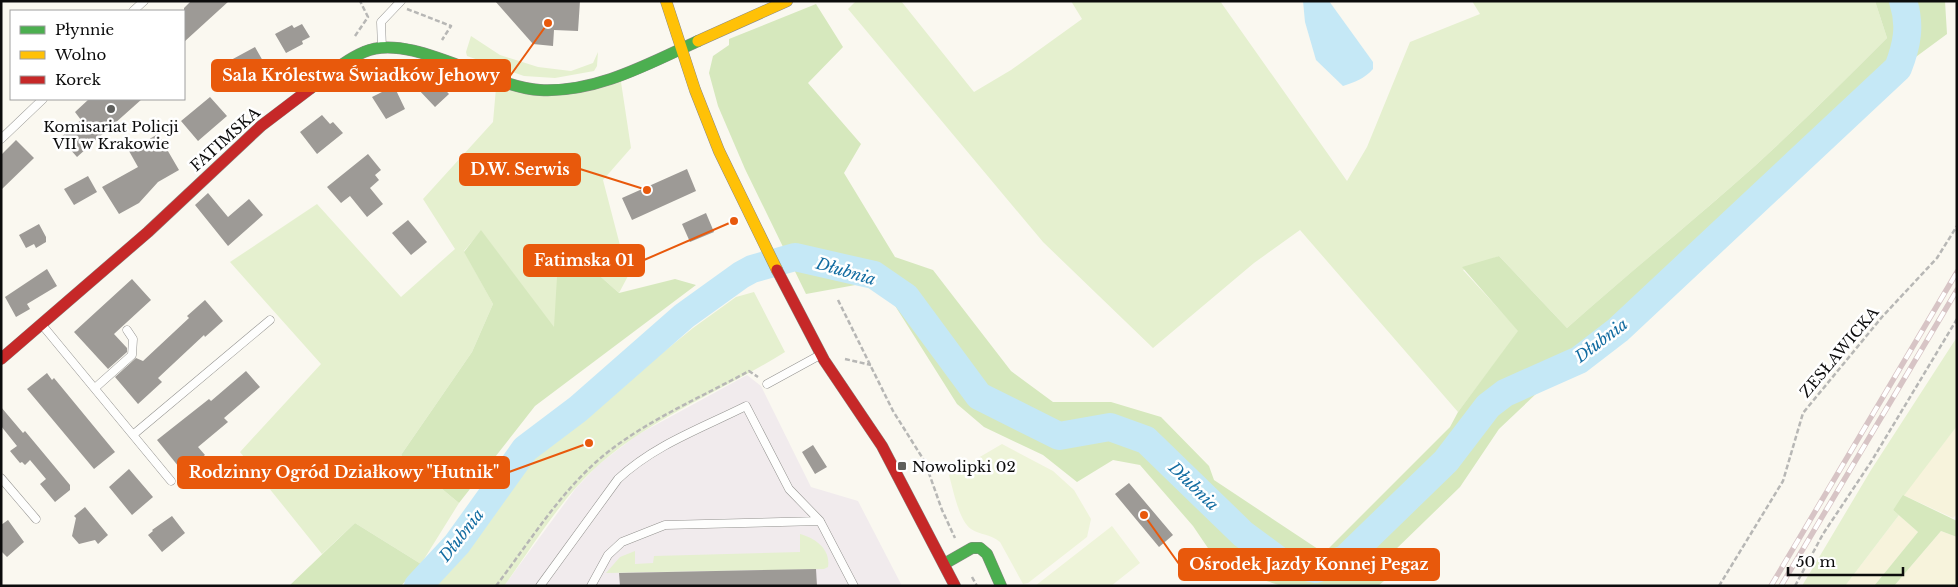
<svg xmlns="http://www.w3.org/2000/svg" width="1958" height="587" font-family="'Libre Baskerville',serif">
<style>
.industrial{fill:#f1ebed}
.farmland{fill:#f7f3dc}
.green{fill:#e5f0cf}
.forest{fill:#d6e8bd}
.pitch{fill:#eef4d9}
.water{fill:#c5e8f6}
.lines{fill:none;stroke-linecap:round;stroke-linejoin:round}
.river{stroke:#c5e8f6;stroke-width:28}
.building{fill:#9d9a96}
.lane-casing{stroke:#93928f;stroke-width:9}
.fast-casing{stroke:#8a8985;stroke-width:12}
.slow-casing{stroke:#8a8985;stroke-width:12}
.jam-casing{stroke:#8a8985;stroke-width:12}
.path{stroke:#b7b7b5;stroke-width:2.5;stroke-dasharray:5 2.5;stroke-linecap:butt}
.lane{stroke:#fefefd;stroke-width:8}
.fast{stroke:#4caf50;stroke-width:11}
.slow{stroke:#ffc107;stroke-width:11}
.jam{stroke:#c62828;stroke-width:11}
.rail-casing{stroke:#d7c4c5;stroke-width:5.5}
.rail{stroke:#fff;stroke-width:4;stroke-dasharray:11;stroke-linecap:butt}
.poi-dot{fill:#5f5f5c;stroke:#fff;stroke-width:2}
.labels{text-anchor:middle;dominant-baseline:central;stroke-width:5;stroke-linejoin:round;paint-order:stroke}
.poi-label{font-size:15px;fill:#0c0c0c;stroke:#fff}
.street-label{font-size:15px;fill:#0c0c0c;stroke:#fff}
.water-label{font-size:16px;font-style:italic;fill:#126ca1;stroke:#fff}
.leader{fill:none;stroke:#e8590c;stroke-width:2}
.callout-dot{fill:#e8590c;stroke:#fff;stroke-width:2}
.callout{fill:#e8590c;stroke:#e8590c;stroke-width:2}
.callout-label{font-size:16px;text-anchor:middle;font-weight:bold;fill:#fff}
</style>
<rect width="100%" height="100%" fill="#faf8f0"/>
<!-- industrial -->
<path class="industrial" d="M747,375L761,386L811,487L858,501L902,586H504L576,488L599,464L637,435Z"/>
<!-- farmland -->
<path class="farmland" d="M1957,426V514L1953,518L1903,495Z
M1899,515L1918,532L1874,586H1845Z
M1941,531L1957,537V586H1894Z"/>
<!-- green -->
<path class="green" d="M856,1H901L974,92L1011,70L1082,19L1071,1H1220L1347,181L1367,147L1410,42L1480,14L1472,1H1875L1887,38C1836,89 1785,140 1731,187C1676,235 1620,281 1567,328L1499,256L1463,270L1519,331L1458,412L1300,230L1254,263L1153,348L1043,242L848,9Z
M471,36L500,55L538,67L571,71L593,63L598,52L597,66L594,71L555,78L524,76L467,56L466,52Z
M621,82L631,148L603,180L628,276L619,293L592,269L554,328L481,231L464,251L493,304L472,352L401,455L459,503L421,564L355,523L322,554L240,452L321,364L230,262L317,204L401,297L455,249L423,199L493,122L496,88Z
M754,292L785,352C721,392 647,419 592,471C558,503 531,549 504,586H435L532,459L693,328L736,297Z
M1957,337V426L1893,510L1899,515L1845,586H1802L1871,470Z
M800,534C815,538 831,549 828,567L824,569L606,573L620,557L635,551V564L653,563L654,556L800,552Z"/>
<!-- forest -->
<path class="forest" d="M1875,1H1945L1947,34L1807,137L1499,429L1460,487L1392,553L1384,581L1378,586H1282L1225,568L1212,554L1193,526L1140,465L1113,460L1077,482L1043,455L984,427L957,404L887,293L861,284L806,294L745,169L718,106L709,73L713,56L729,45V39L816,4L843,47L808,83L861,144L844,173L895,257L933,270L1011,371L1053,402H1111L1161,417L1209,466L1214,480L1324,553L1450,427L1458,412L1518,331L1462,267L1499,256L1567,328C1621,280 1676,235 1731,187C1785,140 1836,89 1887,38Z
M481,230L554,327L557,277L592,269L619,293L675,279L696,285L535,406L459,503L401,455L472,352L493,304L464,252Z
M1903,495L1957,521V537L1941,531L1894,586H1874L1918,532L1893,510Z
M355,523L421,564L401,586H289Z"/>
<!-- pitch -->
<path class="pitch" d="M1002,444L1053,471L1074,490L1091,519L1087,537L1028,583L1023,584L1000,542C991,534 980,535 971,529C959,521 953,489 949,475Z
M1112,526L1140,563L1111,586H1035Z"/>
<!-- water -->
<path class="water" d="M1303,1H1329L1373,62V69C1364,79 1355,82 1343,86L1316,60L1305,22Z"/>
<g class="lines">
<!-- river -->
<path class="river" d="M418,586L457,544L525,449L578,409L684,316L741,275L752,269L795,257L874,275L906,297L979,396L1059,436L1110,427L1146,440L1243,534L1281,562L1316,569L1345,559L1446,461L1488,406L1505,393L1579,360L1618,330L1898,68C1907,45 1911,25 1903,1"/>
</g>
<!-- building -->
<path class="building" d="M191,1H229L184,42V8Z
M495,1H580L578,31L554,30L553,46L533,44Z
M302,24L310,37L302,41L303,44L286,53L275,34L292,25L294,28Z
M255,47L272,77L248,91L231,60Z
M431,75L449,94L435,107L417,88Z
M394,86L405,109L386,119L372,97Z
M210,97L227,116L198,141L181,121Z
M89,99H142L77,157L60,138L81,120L75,112Z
M322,115L330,124L333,122L343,133L317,154L300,132Z
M158,134L179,170L158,182L139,203L119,214L102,187L138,167L129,151Z
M16,140L34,158L1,190V155Z
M368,154L381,170L375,175L379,180L370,188L383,204L367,217L350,196L341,203L327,187Z
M687,169L696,191L632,220L622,198Z
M88,176L97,192L74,205L64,189Z
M208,193L228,217L249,199L263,215L228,246L195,205Z
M706,213L714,232L690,242L682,224Z
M408,220L427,242L411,255L392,233Z
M39,224L46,237V242L36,248L34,244L26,248L19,235Z
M47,269L57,286L27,304L30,309L16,317L5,297Z
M132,279L151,300L114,334L127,348V352L108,369L74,332Z
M205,300L223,321L205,337L204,335L158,378L162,382L138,404L115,377L136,358L143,361L189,318L187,316Z
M246,371L260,387L224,418L228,422L198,447L205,455L183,472L157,440L209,399L211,401Z
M47,373L52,380L54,378L115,452L94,469L27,389Z
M1,407L23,433L25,431L70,485V490L55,502L40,484L46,479L30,460L25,465L22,462L20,463L10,451L17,446L1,426Z
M813,445L827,467L815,474L802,452Z
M129,469L153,497L132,515L109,487Z
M1129,483L1173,535L1159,547L1115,494Z
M85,507L108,535L98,544L95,540L79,544L72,536L76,518L74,516Z
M172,516L185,533L162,552L148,535L153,531L152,530Z
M8,520L24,542L7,557L1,551V525Z
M816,569L817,586H620L619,573Z"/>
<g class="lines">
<defs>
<path id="lane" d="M133,11L144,1
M382,48L381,22L401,1
M1,139L43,99
M43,326L171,481
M767,384L820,355
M95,388L132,355L133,339L127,330
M134,434L270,320
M1,478L36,519
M540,586L618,479C654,445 702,428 746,406L789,489L820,521
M591,586L608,555L622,542L665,525L820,521L854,586"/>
<path id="fast" d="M311,88C327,76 345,60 364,52C410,31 491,88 540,90C596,93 648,64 698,41
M944,564L972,548H980L987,554L1001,586"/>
<path id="slow" d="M666,1L695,90L719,151L777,270
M698,41L787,1"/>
<path id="jam" d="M777,270L824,360L882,446L955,586
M1,359L148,232L261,126L311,88"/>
</defs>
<!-- lane casing -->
<use href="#lane" class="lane-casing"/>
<!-- fast casing -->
<use href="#fast" class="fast-casing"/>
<!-- slow casing -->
<use href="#slow" class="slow-casing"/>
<!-- jam casing -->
<use href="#jam" class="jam-casing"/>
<!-- path -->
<path class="path" d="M407,9L451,26L442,40
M355,36L368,17L360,1
M838,300L893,411L925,462L942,510L955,538
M845,359L871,365
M972,577L977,586
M496,586C528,544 557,497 596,462C640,423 698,399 749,371L758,377
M1719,586L1783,481L1803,413L1882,317L1937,258L1957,226
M1795,586L1823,534L1871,462L1957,319"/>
<!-- lane -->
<use href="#lane" class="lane"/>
<!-- fast -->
<use href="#fast" class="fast"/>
<!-- slow -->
<use href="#slow" class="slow"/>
<!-- jam -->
<use href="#jam" class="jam"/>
<defs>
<path id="rail" d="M1771,586L1957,272
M1781,586L1957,290"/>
</defs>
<!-- rail casing -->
<use href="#rail" class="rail-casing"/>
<!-- rail -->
<use href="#rail" class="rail"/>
</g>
<!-- markers -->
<g class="poi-dot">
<circle cx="111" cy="109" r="5"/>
<rect x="897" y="461" width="10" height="10" rx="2.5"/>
</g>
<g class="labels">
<!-- poi labels -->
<g class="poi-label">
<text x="111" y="126">Komisariat Policji<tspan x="111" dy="17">VII w Krakowie</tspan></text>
<text x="912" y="466" text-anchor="start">Nowolipki 02</text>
</g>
<!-- street labels -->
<g class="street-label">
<text transform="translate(225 139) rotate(-42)">FATIMSKA</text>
<text transform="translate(1839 352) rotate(-50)">ZESŁAWICKA</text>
</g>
<!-- water labels -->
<g class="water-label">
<text transform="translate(846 271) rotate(16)">Dłubnia</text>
<text transform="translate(1601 340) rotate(-37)">Dłubnia</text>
<text transform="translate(1194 486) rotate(44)">Dłubnia</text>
<text transform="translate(461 535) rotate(-52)">Dłubnia</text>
</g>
</g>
<!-- callouts -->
<path class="leader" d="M548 23L510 76M647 190L580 169M734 221L644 260M589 443L509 472M1144 515L1179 564"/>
<g class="callout-dot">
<circle cx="548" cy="23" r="5"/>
<circle cx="647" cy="190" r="5"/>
<circle cx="734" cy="221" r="5"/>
<circle cx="589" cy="443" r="5"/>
<circle cx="1144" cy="515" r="5"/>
</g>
<g class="callout">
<rect x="212" y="60" width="298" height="31" rx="5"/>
<rect x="460" y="154" width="120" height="31" rx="5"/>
<rect x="524" y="245" width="120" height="31" rx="5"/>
<rect x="178" y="457" width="331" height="31" rx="5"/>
<rect x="1179" y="549" width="260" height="31" rx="5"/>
</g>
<g class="callout-label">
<text x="361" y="81">Sala Królestwa Świadków Jehowy</text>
<text x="520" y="175">D.W. Serwis</text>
<text x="584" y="266">Fatimska 01</text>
<text x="344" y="478">Rodzinny Ogród Działkowy "Hutnik"</text>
<text x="1309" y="570">Ośrodek Jazdy Konnej Pegaz</text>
</g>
<!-- border -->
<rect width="1958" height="587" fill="none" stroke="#0c0c0c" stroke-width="5"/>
<!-- legend -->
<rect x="10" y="10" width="175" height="90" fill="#ffffff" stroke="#9e9e9e"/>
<rect x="20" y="26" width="25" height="8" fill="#4caf50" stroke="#9e9e9e"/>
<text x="55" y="35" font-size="15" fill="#0c0c0c">Płynnie</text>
<rect x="20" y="51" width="25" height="8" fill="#ffc107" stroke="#9e9e9e"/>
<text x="55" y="60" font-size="15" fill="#0c0c0c">Wolno</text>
<rect x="20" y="76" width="25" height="8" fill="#c62828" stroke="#9e9e9e"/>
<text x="55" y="85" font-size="15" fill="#0c0c0c">Korek</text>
<!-- scale -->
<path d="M1788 567v8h115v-8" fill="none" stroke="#0c0c0c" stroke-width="2.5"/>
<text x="1796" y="567" font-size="15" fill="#0c0c0c" stroke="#ffffff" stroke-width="4" paint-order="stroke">50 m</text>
</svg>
